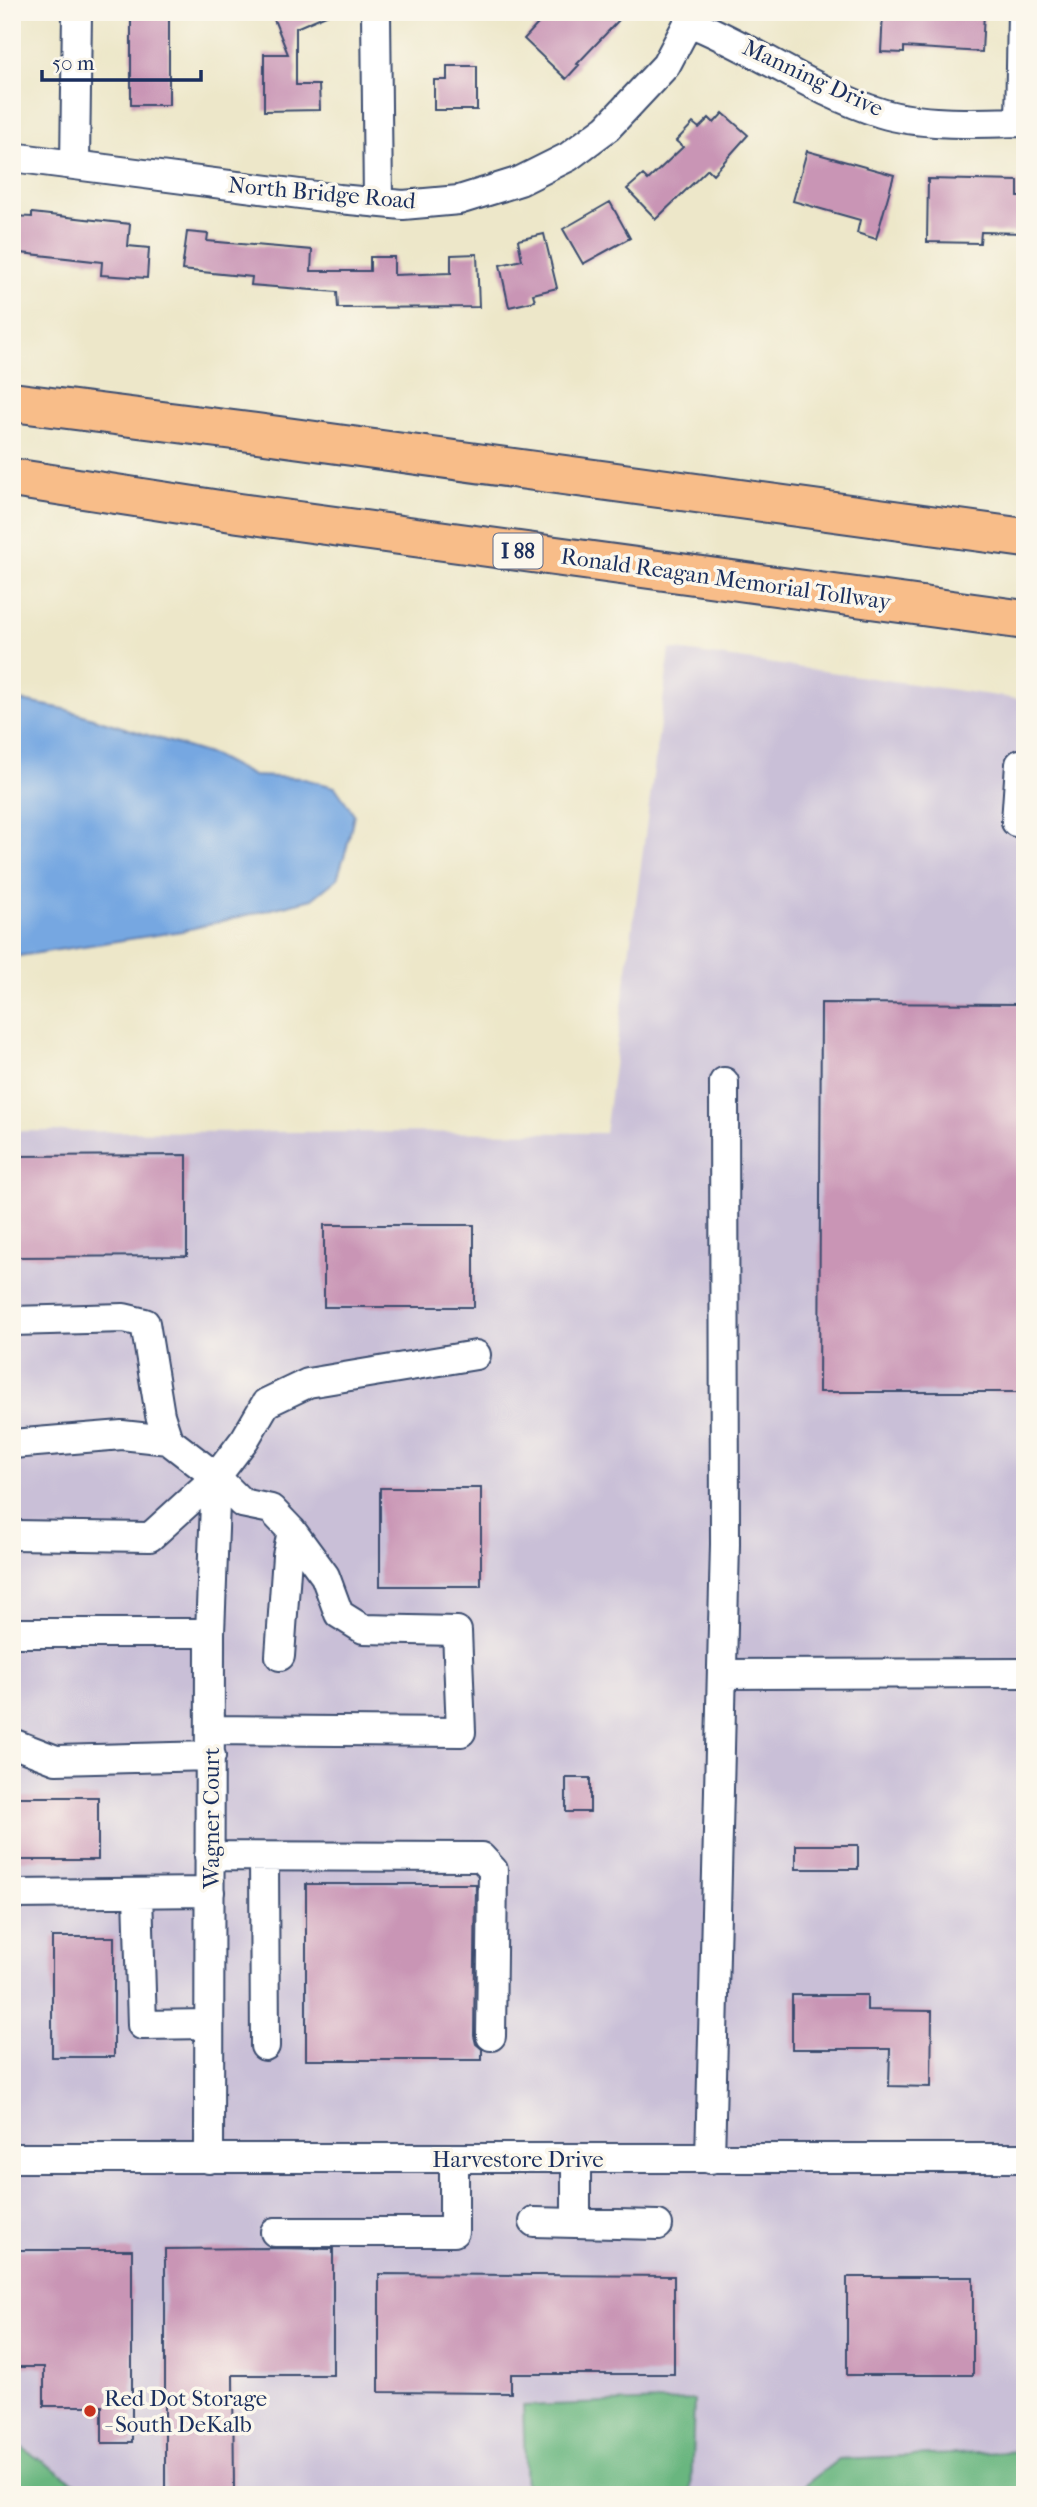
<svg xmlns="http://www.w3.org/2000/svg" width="1037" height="2507" font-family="'IM FELL French Canon',serif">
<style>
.industrial{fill:#c9bfd7}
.forest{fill:#69b67f;stroke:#42726e;stroke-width:2}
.water{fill:#76a7e1;stroke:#486ba0;stroke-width:2}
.building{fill:#c995b5}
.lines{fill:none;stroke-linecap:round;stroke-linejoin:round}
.minor-casing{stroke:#3a4b6e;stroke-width:32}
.highway-casing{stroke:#3a4b6e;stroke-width:42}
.minor{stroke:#fff;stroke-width:28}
.highway{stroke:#f8bd89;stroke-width:38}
.poi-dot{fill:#c8321e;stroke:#fbf7ec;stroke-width:2.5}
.labels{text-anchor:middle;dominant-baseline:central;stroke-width:7;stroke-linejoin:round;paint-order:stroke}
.shield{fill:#fbf7ec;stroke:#5e6b89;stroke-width:2}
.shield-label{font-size:21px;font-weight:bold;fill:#1b2f5e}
.street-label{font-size:23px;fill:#1b2f5e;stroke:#fbf7ec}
.poi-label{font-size:23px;fill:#1b2f5e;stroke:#fbf7ec;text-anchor:start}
</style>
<rect width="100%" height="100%" fill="#fbf7ec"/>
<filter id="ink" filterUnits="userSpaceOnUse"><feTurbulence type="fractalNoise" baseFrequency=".0143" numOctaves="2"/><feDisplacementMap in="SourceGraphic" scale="14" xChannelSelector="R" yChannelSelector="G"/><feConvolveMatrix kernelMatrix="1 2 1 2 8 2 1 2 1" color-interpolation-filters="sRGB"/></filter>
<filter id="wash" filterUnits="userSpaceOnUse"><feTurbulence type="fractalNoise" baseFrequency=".00686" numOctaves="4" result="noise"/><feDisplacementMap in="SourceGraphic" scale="28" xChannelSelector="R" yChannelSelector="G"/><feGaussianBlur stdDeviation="1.57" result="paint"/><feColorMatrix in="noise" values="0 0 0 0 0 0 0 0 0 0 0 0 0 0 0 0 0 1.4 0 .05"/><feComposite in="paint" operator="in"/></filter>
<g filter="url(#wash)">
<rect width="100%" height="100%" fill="#ede7c9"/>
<!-- industrial -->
<path class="industrial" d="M670,649L1025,700V2495H12V1131L605,1133Z"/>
<!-- forest -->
<path class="forest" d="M694,2400L691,2495H526L523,2406Z
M12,2441L93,2495H12Z
M1025,2451V2495H792L839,2459Z"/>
<!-- water -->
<path class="water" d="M12,699L64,709L215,756L253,776L301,778L335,787L354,814L347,847L337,879L312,899L182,931L12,957Z"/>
<g id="blocks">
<!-- building -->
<path class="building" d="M131,12H169V105H131Z
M271,12H333L296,28V85H319L320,110L264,111V54H288Z
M549,12H611L619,20L577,64L579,65L566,79L524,39Z
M883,12H984L982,52L904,47V53L881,52Z
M447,66H477V110H434V80H447Z
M723,113L748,135L713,174L708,169L656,219L627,189L643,175L648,180L683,147L676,141L693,123L699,128L709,118L714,123Z
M807,151L894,175L876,239L857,233L860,220L793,201Z
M928,179L1018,181V197H1025V233L981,232L980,243L927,242Z
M610,202L630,238L583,264L563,229Z
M32,213L130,224L128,246L149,248L147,278L101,275L102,262L12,252V216L32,217Z
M187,232L208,234L207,241L312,250L311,271H370V257H394V275L451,273V255L477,254L479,307L338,308L337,292L251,285L252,277L182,270Z
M544,234L557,288L533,294L535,301L509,307L500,265L522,260L518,240Z
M821,1003L1025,1004V1392H819Z
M187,1155V1256L12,1257V1156Z
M324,1225H474V1307H324Z
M380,1488H481V1586H380Z
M566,1778H590V1812H566Z
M12,1797H98V1860H12Z
M796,1845H858V1869H796Z
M306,1884H476L474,2036L476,2044L482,2049V2060H306Z
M52,1937H114V2057H52Z
M792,1995H867V2010L932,2011L931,2087L889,2086L890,2049H792Z
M271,2248L333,2249V2375H233L234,2491H165V2249Z
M12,2250H132V2443H102V2406H44V2367H12Z
M379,2274L674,2276V2374H511V2393L379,2392Z
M847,2277H973V2375H847Z"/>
</g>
</g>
<g filter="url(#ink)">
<use href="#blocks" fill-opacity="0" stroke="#3a4b6e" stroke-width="2"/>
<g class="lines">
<defs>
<path id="minor" d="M376,12L378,202
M689,22C755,48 813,92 881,113C923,126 981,123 1025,122
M1020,122L1022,12
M12,157L339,199L403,205L459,200L520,181L568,157L607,128L666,65L694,12
M75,164L77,12
M1025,764H1020L1016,822L1025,823
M12,1321L124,1318L145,1323L160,1415L168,1440
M12,1444L122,1435L168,1440L216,1477L242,1503L271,1509L292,1531L325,1576L339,1614L363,1629L457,1631L461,1732L211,1730
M12,1535L150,1537L216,1477L245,1439L266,1403L308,1383L476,1355
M12,1633H210
M280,1656L287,1556L292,1531
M722,1674L1025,1673
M12,1743L56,1760L211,1756
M209,1856L481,1857L493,1870L491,2036
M264,1857L265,2046
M12,1894L210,1892
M138,1894L142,2025L209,2024
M12,2158H1025
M209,2159L210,1633L216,1477
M576,2159V2223
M710,2159L725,1544L724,1082
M534,2222L658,2225
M275,2232H454V2159"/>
<path id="highway" d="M12,402L257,433L1025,538
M12,478L239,513L1025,620"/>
</defs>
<!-- minor casing -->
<use href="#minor" class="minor-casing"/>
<!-- highway casing -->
<use href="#highway" class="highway-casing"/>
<!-- minor -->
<use href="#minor" class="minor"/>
<!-- highway -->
<use href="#highway" class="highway"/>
</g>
</g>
<!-- markers -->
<circle class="poi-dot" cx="90" cy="2411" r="7"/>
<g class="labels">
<!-- shield labels -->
<rect class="shield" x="493.5" y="533.5" width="49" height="35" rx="5"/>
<g class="shield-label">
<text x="518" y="551">I 88</text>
</g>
<!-- street labels -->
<g class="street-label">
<text transform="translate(813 78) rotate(25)">Manning Drive</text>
<text transform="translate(322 193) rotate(5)">North Bridge Road</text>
<text transform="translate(726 579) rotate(8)">Ronald Reagan Memorial Tollway</text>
<text transform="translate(211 1818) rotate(-90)">Wagner Court</text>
<text x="518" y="2159">Harvestore Drive</text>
</g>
<!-- poi labels -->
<g class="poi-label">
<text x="104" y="2398">Red Dot Storage<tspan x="104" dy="26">- South DeKalb</tspan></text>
</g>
</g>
<!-- margin -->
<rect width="1037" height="2507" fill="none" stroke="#fbf7ec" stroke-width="42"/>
<!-- scale -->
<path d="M42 70v10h159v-10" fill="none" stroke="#1b2f5e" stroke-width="3.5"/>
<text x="52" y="70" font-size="21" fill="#1b2f5e" stroke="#fbf7ec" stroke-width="5" paint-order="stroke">50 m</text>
</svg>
